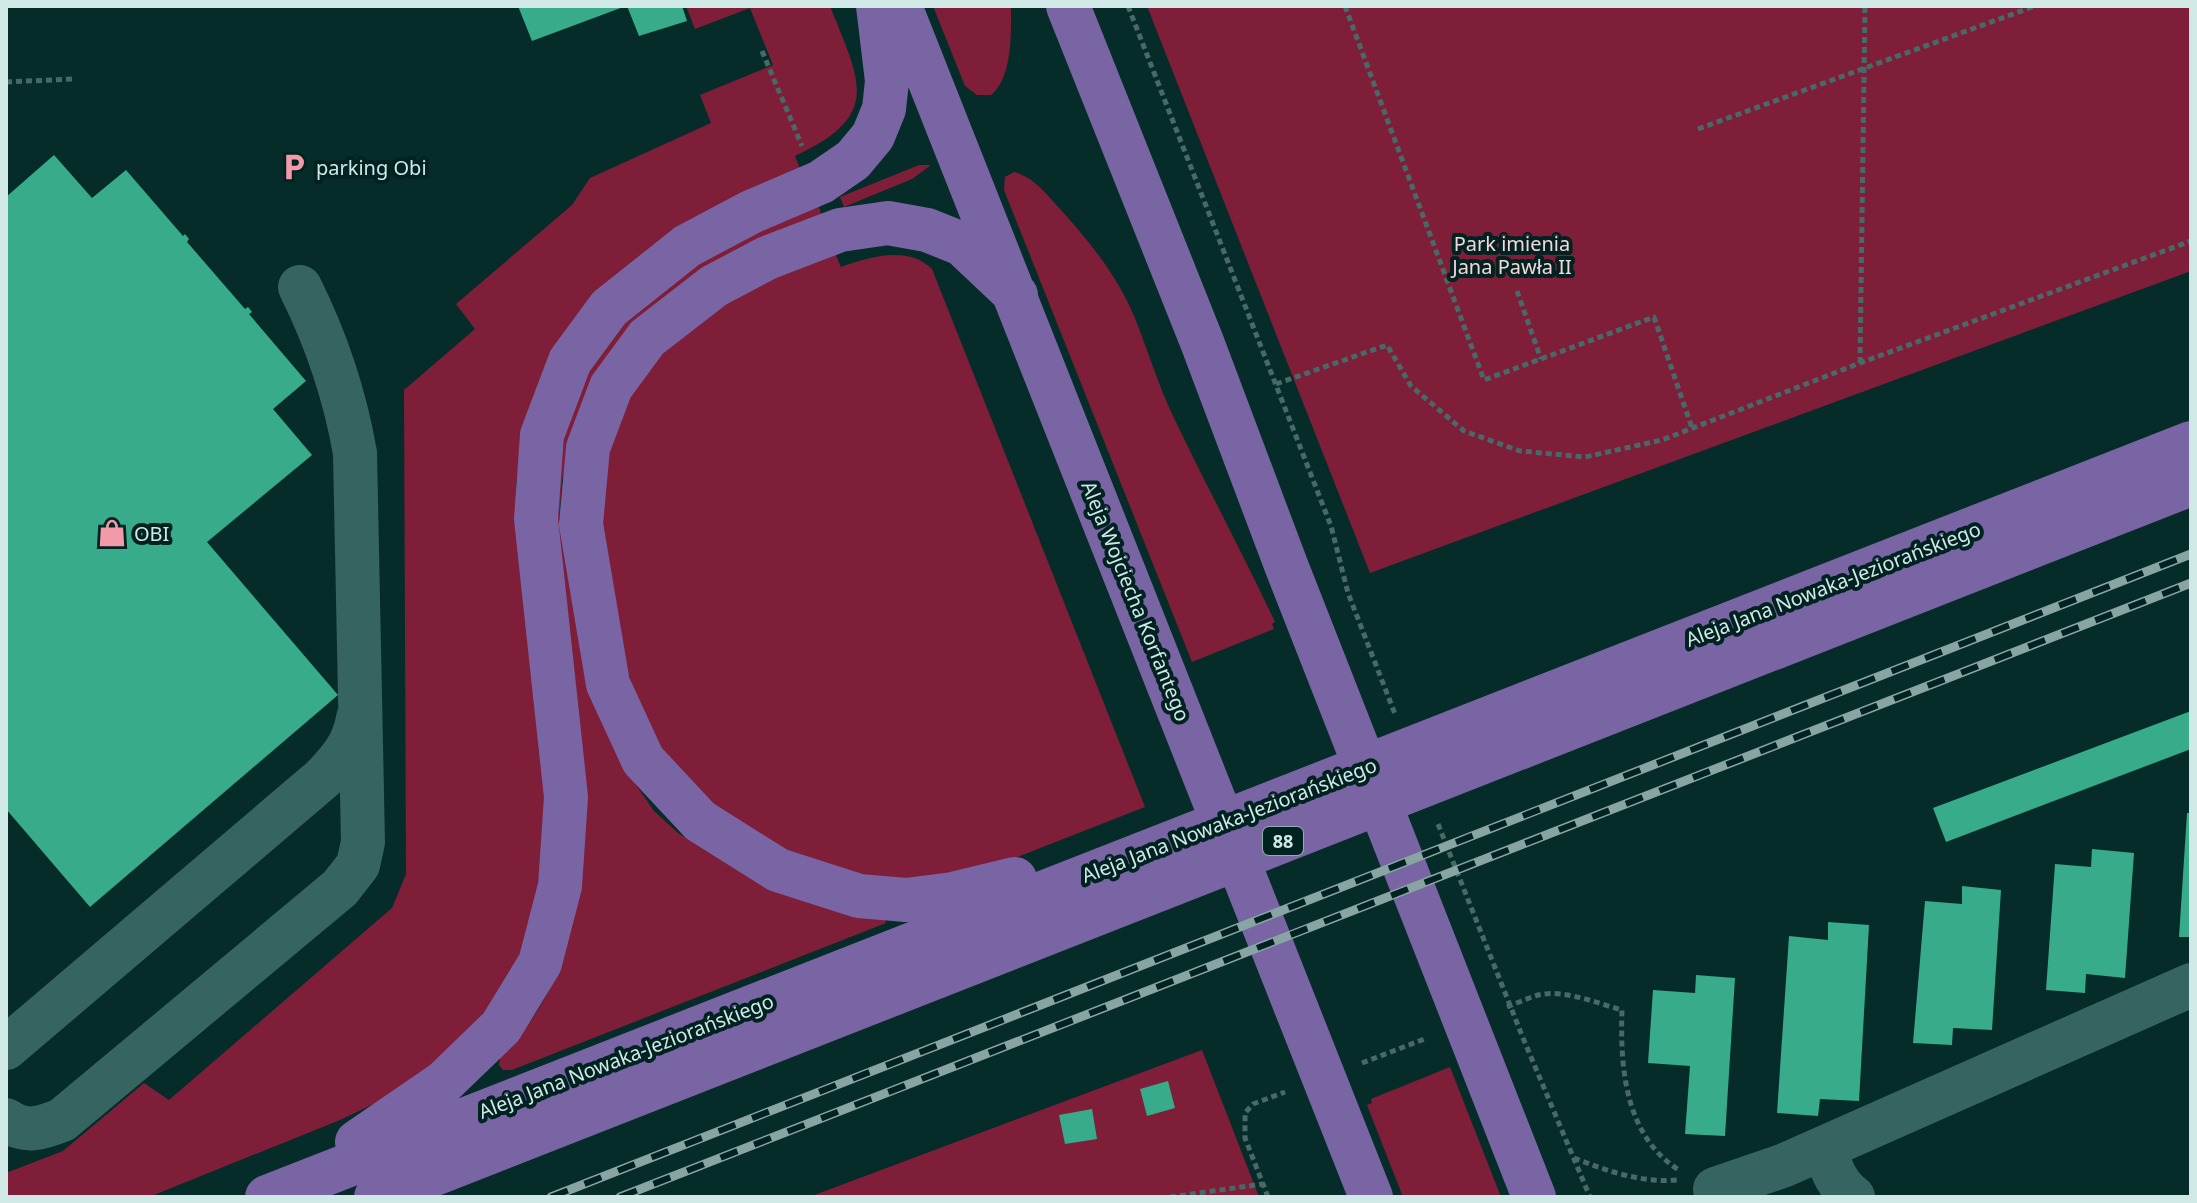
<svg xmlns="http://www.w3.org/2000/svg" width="2197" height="1203" font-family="'Noto Sans',sans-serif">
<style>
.green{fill:#7f1e38}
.building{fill:#37ab8a}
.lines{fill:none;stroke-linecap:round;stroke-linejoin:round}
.path{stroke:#486967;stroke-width:5;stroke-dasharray:6 4;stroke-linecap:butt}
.minor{stroke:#366561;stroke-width:44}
.major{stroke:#7964a4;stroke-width:44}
.rail-casing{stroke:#88a5a3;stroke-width:9}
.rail{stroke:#002220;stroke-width:6;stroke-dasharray:18;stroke-linecap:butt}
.labels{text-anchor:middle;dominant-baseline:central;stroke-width:8;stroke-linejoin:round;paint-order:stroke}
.shield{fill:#002220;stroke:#92adab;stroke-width:2}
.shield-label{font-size:18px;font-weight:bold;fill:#d0e8e6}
.poi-label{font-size:20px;fill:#d0e8e6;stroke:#002220;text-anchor:start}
.park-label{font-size:20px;fill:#f5d6d9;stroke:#002220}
.street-label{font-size:20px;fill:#d0e8e6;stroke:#002220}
</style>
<rect width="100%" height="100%" fill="#062c2a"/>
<!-- green -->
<path class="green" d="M686,6H830C859,80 884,115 795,156L802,174L721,207L520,449L516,485V529L550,785L532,934L470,1039L382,1100L340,1120L149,1197H6V1173L63,1151L144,1083L169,1100L392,908L406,874L404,390L475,329L456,304L572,205L590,178L711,123L700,95L773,65L750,8L695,29Z
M933,6H1011C1011,32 1013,77 991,95H977L965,86Z
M1147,6H2191V271L1370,573Z
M919,165H931L912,179L844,207L840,197Z
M1014,172C1034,177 1048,196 1061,210C1089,241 1118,277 1134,316C1148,350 1158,385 1174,418C1207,487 1243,554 1275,622L1272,624L1274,629L1192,662L1004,190L1005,177Z
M818,205L822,216L735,252L570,442L562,481L559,520L634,782L654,811L678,833L710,853L885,920L886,923L512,1070H503L499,1065L500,1058C528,1030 547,998 562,962L551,521L567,416L602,344L691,263Z
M833,248L841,267C869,257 908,245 932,269L1145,807L994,866L935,881L867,877L788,852L679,783L632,690L600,554L601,468L638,374L740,289Z
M1202,1050L1259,1197H809Z
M1450,1067L1501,1197H1403L1367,1105L1372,1103L1371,1099Z"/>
<!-- building -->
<path class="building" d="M518,6H626L532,41Z
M627,6H682L687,21L639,36Z
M54,155L92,198L126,170L183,236L185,234L189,239L187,242L245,309L248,307L252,312L249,314L306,381L273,409L312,455L207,542L338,695L90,907L6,809V197Z
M2191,711V749L1946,842L1933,808Z
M2187,813H2191V937H2179Z
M2092,849L2134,853L2125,978L2086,974L2085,993L2046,990L2055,864L2091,867Z
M1962,886L2001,890L1992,1030L1953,1028L1952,1045L1913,1043L1925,901L1962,904Z
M1828,922L1869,925L1859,1101L1820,1099L1818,1116L1777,1113L1789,936L1828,940Z
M1696,975L1735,978L1725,1136L1685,1134L1690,1066L1648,1063L1653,990L1695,993Z
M1168,1081L1175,1108L1147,1116L1140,1089Z
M1092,1109L1097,1139L1065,1144L1059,1115Z"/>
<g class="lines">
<!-- path -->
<path class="path" d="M1128,6L1331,526L1348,593L1395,714
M1345,6L1484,380L1654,317L1692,428
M762,51L802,146
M6,82L73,79
M1698,129L2035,6
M1517,291L1541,359
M1860,363L1865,6
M1276,384L1387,345L1411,386L1464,431L1520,451L1585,457L1662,440L1860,363L2191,241
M1438,824L1523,1038L1590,1197
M1507,1007C1517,1003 1528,998 1538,995C1564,989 1596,1003 1622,1010C1620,1068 1625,1136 1679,1170
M1362,1063L1427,1038
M1574,1158C1607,1171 1641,1183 1677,1180
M1170,1197L1263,1184
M1268,1197L1245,1138V1113L1253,1104L1285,1092"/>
<!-- minor -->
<path class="minor" d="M6,1048L323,778C341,759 354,744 358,718
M6,1120C25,1134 42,1128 62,1120L340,888L358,865L363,842L355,453C345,396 326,339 300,287
M1824,1148C1831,1167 1836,1185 1853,1197
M1718,1197L1715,1189L1785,1165L2191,985"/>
<!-- major -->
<path class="major" d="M900,6L1371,1197
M1068,6L1202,342L1286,565L1534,1197
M1015,879L953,894L906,900L859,896L778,870L700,821L643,760L608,684L581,524L588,448L611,387L647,338L714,286L767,258L840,230L888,223L927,230L962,244L1016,295
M357,1142L443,1083L501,1027L540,963L560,886L566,797L536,519L542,435L570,361L609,308L687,246L751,212L821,182L853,160L873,136L884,109L887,81L878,6
M267,1197L2191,443
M376,1197L2191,484"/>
<defs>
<path id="rail" d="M551,1197L2191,554
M620,1197L2191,583"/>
</defs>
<!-- rail casing -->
<use href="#rail" class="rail-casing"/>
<!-- rail -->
<use href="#rail" class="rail"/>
</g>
<!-- icons -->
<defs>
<symbol id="parking-bare" viewBox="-9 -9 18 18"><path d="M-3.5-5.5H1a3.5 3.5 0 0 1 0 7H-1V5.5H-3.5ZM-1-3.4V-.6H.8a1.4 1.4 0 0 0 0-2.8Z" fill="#f39aa8" stroke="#002220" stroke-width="2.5" paint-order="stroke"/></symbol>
<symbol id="shop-bare" viewBox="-9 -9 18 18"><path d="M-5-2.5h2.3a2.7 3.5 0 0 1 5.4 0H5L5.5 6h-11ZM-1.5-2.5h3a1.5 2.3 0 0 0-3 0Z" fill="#f39aa8" stroke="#002220" stroke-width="2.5" paint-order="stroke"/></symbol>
</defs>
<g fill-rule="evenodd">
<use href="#parking-bare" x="274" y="147" width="40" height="40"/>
<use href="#shop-bare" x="92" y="513" width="40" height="40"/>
</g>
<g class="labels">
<!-- shield labels -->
<rect class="shield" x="1263" y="827" width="40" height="28" rx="6"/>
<g class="shield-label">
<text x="1283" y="841">88</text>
</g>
<!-- poi labels -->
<g class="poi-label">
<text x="316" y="167">parking Obi</text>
<text x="134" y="533">OBI</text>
</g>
<!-- park labels -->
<g class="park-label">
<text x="1512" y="243">Park imienia<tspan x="1512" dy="23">Jana Pawła II</tspan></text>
</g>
<!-- street labels -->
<g class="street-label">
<text transform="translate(1833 584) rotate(-21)">Aleja Jana Nowaka-Jeziorańskiego</text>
<text transform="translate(1136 601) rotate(68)">Aleja Wojciecha Korfantego</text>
<text transform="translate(1229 820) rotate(-21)">Aleja Jana Nowaka-Jeziorańskiego</text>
<text transform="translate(626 1056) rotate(-21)">Aleja Jana Nowaka-Jeziorańskiego</text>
</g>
</g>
<!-- border -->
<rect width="2197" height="1203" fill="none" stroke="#d0e8e6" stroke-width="16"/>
</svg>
